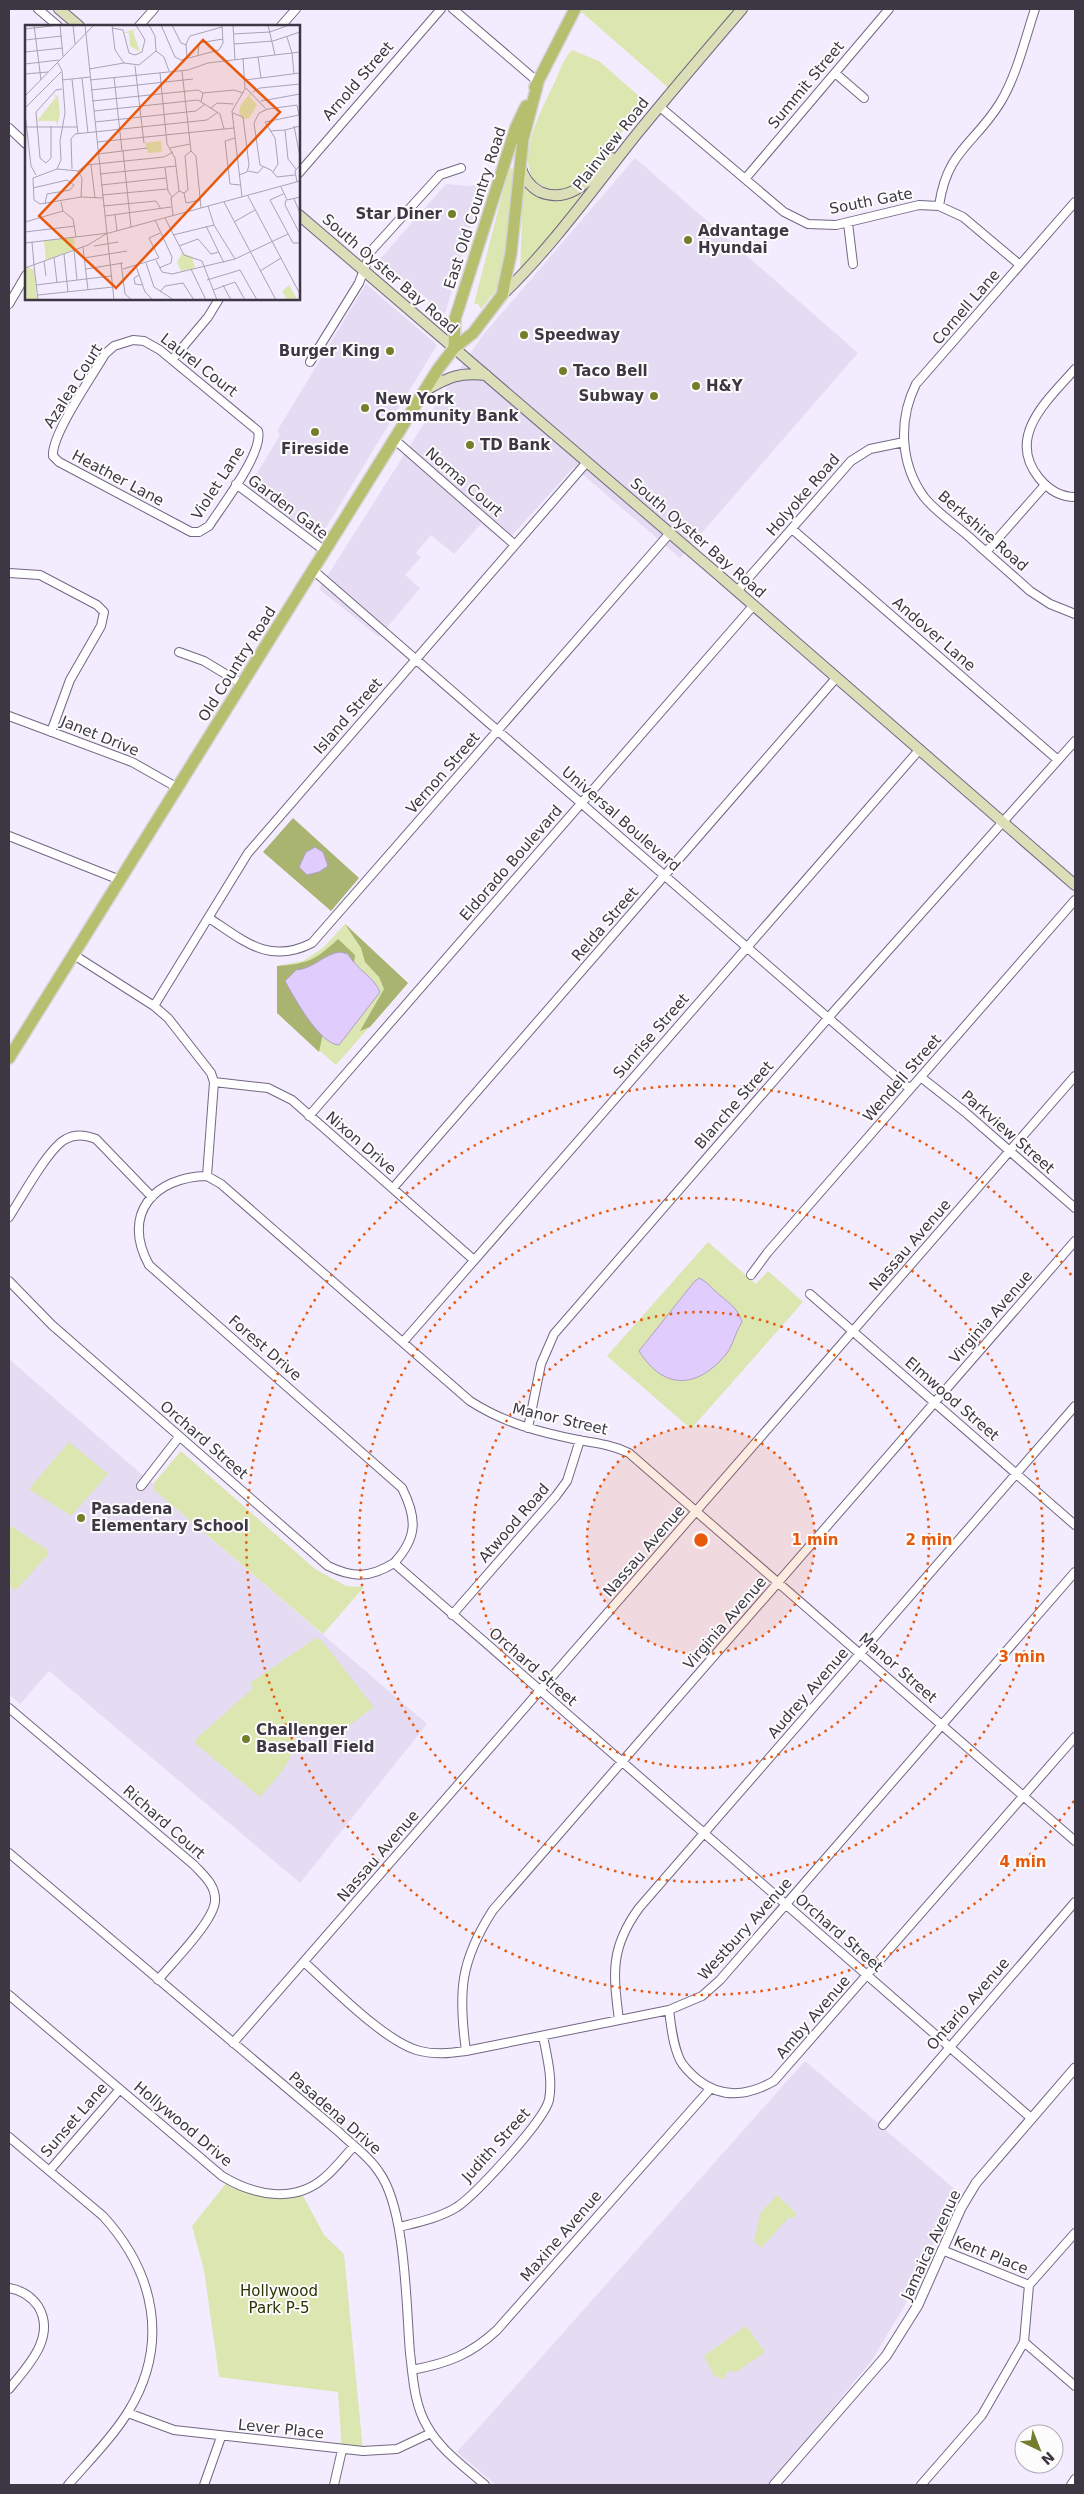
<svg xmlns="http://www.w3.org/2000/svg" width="1084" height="2494" font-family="'DejaVu Sans',sans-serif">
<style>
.built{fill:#e5dbf3}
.green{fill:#dce6b1}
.forest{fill:#a9b471}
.water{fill:#e1ccfe;stroke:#b09fc6}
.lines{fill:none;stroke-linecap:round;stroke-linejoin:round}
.minor-casing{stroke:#736783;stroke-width:10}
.tertiary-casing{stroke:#736783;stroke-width:11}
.secondary-casing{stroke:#736783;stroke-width:12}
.primary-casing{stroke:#d4d3d6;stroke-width:14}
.minor{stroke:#fff;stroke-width:8}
.tertiary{stroke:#fff;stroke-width:9}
.secondary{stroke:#dbdfb7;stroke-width:10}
.primary{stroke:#b6bf6e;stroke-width:11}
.ring{fill:none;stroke:#e8590c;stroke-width:2.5;stroke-dasharray:2.5 5}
.poi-dot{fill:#737e2a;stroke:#fcfcfc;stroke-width:2}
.labels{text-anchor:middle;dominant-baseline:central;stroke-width:4;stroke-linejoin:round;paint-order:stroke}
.street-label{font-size:15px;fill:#3d3744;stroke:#fcfcfc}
.poi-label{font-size:15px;font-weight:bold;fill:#3d3744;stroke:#fcfcfc;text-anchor:start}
.park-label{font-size:15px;fill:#2c3200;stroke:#fcfcfc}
.inset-road{fill:none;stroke:#aaa3b4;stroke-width:1}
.view{fill:#e8590c;fill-opacity:0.15;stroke:#e8590c;stroke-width:2.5}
.inset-edge{fill:none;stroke:#3d3744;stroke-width:2.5}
.centre{fill:#e8590c;stroke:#fcfcfc;stroke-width:2.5}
.ring-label{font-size:15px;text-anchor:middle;font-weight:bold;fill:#e8590c;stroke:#fcfcfc;stroke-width:4;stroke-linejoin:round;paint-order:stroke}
</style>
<rect width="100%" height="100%" fill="#f3ebfe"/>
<!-- built -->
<path class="built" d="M635,158L858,353L680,558L574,467L505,543L481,524L454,554L431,535L416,553L421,557L405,575L420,588L379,637L319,589L449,384L483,335Z
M446,184L466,186L483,184L445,314L380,259Z
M366,284L437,345L318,541L249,487L280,435L277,431Z
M9,1359L155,1486L153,1489L427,1724L300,1883L49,1671L20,1704L9,1694Z
M805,2061L958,2192L905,2305L872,2360L770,2485H496L457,2452Z"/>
<!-- green -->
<path class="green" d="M578,9H741L672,91Z
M572,50L599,61L647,103L574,187C561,191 552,191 541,185C510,168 543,106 554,84C559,73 564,57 572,50Z
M509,168L514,169C509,212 513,255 493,296L492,295L481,309L478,304H474Z
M525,186C545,204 565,205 586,190L589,192L520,274L523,187Z
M345,924L408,983L336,1065L277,1013V966L303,961L323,948Z
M708,1242L756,1284L768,1271L803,1302L691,1429L607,1356Z
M69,1442L108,1474L71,1516L29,1489Z
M181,1451L315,1569L346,1586L364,1587L323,1634L153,1489L155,1486L153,1484Z
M11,1526L48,1550L47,1556L15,1591L9,1585V1575L12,1571L9,1567V1527Z
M316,1638L322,1641L374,1707L343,1730L302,1734L292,1727C300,1757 278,1776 260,1797L196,1744L195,1740L253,1688L250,1683Z
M229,2180L265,2193L301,2192L324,2235L344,2254L363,2451L342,2450L338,2392L219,2377L204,2270L192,2226Z
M777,2195L797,2214L792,2219L789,2217L761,2248L754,2241L761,2212Z
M746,2326L765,2352L736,2372L727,2371L725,2379L714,2376L704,2356Z"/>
<!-- forest -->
<path class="forest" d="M293,818L359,878L331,911L263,852Z
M345,924L408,983L370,1027L360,1031L384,989L379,977L365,962L361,948Z
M338,939L355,955L353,971L326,1019L319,1052L277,1013V966C307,964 316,960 338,939Z"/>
<!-- water -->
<path class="water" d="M315,847L323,852L328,866L319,872L307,875L299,867L306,852Z
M340,952L348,954C357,970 374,977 380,992L339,1045C319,1044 294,997 285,981L296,970C313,969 324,954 340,952Z
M699,1278C706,1281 710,1286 715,1291C727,1302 737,1306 742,1322C736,1331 732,1347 727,1353C698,1389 664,1391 639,1351L694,1282Z"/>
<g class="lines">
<defs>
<path id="minor" d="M38,9L58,26
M453,9L538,82
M139,26L154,9
M281,26L296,9
M835,73L864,98
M660,107L784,212L808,224L836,225L919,205L939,206L963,217L1020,265
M9,128L26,144
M299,173L441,9
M745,179L889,9
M1075,202L916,384C898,420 900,464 924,497C935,511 953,523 967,535C988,554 1009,572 1030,591L1050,604L1075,614
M939,206C947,150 974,145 1000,103C1017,75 1025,39 1035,9
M848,223L853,264
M9,304L26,275
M133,340L144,341L160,350L258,431C264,452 221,507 209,526L199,532H191L176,524L59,462L53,456C51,435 93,375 105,354L114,346Z
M172,360L208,317L219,299
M310,362L359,283L371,251L440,175L461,168
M1075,369C1049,399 1005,436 1039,478C1048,489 1060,497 1075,497
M395,440L515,545
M236,484L325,551
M792,529L1058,760
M986,552L1045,485
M313,570L910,1089
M9,573L40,575L97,605L104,612L101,626L70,680L51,732
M737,591L851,461L870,449L904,442
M179,652L204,661L242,684
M9,716L132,762L178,788
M9,836L120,880
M209,918C244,941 269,965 312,943L670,533
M74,955L154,1006L168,1018L211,1073L214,1082L207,1176L221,1184L470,1401C504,1423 539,1432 578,1440C596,1443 612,1445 629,1453L1075,1841
M154,1006L248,853L587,462
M922,1078L965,1112L1075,1208
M214,1082L268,1088L292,1100L474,1260
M309,1116L753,606
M207,1176C154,1177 121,1214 149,1265L402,1488C417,1518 418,1537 394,1563
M393,1188L837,677
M9,1217C21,1199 49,1147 66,1139C76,1133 86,1135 96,1139L152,1197
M751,1275L768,1252L1075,900
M9,1281L52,1325L328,1566C353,1578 370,1578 394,1563L1031,2118
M810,1294L1075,1525
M403,1342L920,749
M528,1428L541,1364L554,1334L836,1009L1075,741
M141,1486L179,1437
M452,1615L556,1496L567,1481L580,1440
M9,1708L194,1865C203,1875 216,1885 215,1901C214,1921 172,1963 158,1980
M9,1853L339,2132C352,2145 369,2156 379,2172C406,2209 406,2305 410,2353C413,2377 414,2404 427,2426C440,2450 465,2467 485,2485
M304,1962C332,1987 386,2043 420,2051C436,2055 450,2053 466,2051L669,2010L702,1996L720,1980L1075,1572
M9,1995L222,2176C253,2195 294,2204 324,2178C335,2169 344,2157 354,2146
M669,2010C671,2026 673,2045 680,2060C684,2068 691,2074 698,2080C722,2099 748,2096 774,2081L1075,1737
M619,2020C613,1973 610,1948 639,1908L1075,1406
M233,2043L1075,1076
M466,2051C458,1992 460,1961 493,1910L1075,1241
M883,2125L1075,1902
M9,2137L103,2216C155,2273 170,2344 128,2412C112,2438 88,2462 68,2485
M50,2170L120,2089
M399,2227C419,2222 439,2218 457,2207C476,2194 544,2121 549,2100C553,2079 547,2057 543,2036
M942,2250L1029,2285
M1029,2285L1075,2233
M9,2288C21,2290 31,2296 38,2306C57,2337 27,2367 9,2389
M1024,2342L1075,2386
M412,2370C448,2363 470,2355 497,2330L710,2089
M128,2413L174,2430L363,2451L397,2449L431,2433
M204,2485L221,2437
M334,2485L342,2450
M921,2485L982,2415L1024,2342L1029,2285
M1071,2485L1075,2479"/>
<path id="tertiary" d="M774,2485L886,2356L918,2305L961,2208L976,2183L1075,2068"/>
<path id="secondary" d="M59,9L79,26
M520,165C523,177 529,186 540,192C571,205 592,177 612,158
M299,215L714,571L1075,885
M502,295C552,247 593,189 636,135C671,92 706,51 742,9
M426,390C449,377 459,372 486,375"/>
<path id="primary" d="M535,87L575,9
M454,348L455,319L516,127L526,106
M9,1058L438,369L454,348L473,333L502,295L511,253L523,139L538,82"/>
</defs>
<!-- minor casing -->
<use href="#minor" class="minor-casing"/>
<!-- tertiary casing -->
<use href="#tertiary" class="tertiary-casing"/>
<!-- secondary casing -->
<use href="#secondary" class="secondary-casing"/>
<!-- primary casing -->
<use href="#primary" class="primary-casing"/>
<!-- minor -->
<use href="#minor" class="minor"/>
<!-- tertiary -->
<use href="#tertiary" class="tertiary"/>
<!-- secondary -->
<use href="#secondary" class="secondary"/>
<!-- primary -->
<use href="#primary" class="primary"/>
</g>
<!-- distance rings -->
<circle cx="701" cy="1540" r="114" fill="#e8590c" fill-opacity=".12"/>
<g class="ring">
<circle cx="701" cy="1540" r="114"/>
<circle cx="701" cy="1540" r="228"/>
<circle cx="701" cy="1540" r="342"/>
<path d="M1074 1801A455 455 0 1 1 1074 1279"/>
</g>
<!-- markers -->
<g class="poi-dot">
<circle cx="452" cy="214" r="5"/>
<circle cx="688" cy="240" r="5"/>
<circle cx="524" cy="335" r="5"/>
<circle cx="390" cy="351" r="5"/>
<circle cx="563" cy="371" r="5"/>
<circle cx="696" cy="386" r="5"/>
<circle cx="654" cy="396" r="5"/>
<circle cx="365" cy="408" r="5"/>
<circle cx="315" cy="432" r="5"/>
<circle cx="470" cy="445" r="5"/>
<circle cx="81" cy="1518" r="5"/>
<circle cx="246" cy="1739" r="5"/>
</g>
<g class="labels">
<!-- street labels -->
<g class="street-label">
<text transform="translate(358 81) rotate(-49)">Arnold Street</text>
<text transform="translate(806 85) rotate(-50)">Summit Street</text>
<text transform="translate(611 144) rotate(-52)">Plainview Road</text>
<text transform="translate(871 201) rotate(-11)">South Gate</text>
<text transform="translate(475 208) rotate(-72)">East Old Country Road</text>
<text transform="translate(390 274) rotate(41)">South Oyster Bay Road</text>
<text transform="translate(966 307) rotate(-49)">Cornell Lane</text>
<text transform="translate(199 365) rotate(38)">Laurel Court</text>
<text transform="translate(73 386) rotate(-58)">Azalea Court</text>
<text transform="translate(118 478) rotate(28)">Heather Lane</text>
<text transform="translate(464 482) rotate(41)">Norma Court</text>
<text transform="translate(218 483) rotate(-57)">Violet Lane</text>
<text transform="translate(803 495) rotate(-49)">Holyoke Road</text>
<text transform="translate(288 507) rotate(37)">Garden Gate</text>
<text transform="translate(983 531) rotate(41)">Berkshire Road</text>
<text transform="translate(698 538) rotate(41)">South Oyster Bay Road</text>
<text transform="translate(934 634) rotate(41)">Andover Lane</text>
<text transform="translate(237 664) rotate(-58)">Old Country Road</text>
<text transform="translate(348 716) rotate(-49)">Island Street</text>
<text transform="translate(100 736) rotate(22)">Janet Drive</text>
<text transform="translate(443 773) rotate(-49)">Vernon Street</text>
<text transform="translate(621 819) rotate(41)">Universal Boulevard</text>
<text transform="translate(511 863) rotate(-49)">Eldorado Boulevard</text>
<text transform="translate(605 924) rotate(-49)">Relda Street</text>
<text transform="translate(651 1036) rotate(-49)">Sunrise Street</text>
<text transform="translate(902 1078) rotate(-49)">Wendell Street</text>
<text transform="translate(734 1105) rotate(-49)">Blanche Street</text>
<text transform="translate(1008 1132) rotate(41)">Parkview Street</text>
<text transform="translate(361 1143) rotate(41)">Nixon Drive</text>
<text transform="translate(910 1245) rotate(-49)">Nassau Avenue</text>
<text transform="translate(991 1317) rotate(-49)">Virginia Avenue</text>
<text transform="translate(265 1348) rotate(41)">Forest Drive</text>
<text transform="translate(952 1399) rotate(41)">Elmwood Street</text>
<text transform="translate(560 1419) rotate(13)">Manor Street</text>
<text transform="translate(204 1440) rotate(41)">Orchard Street</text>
<text transform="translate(514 1523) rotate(-49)">Atwood Road</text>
<text transform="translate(644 1551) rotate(-49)">Nassau Avenue</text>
<text transform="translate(725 1623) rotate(-49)">Virginia Avenue</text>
<text transform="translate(533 1667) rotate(41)">Orchard Street</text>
<text transform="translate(898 1668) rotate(41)">Manor Street</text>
<text transform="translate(808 1693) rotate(-49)">Audrey Avenue</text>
<text transform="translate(164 1822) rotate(41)">Richard Court</text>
<text transform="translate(378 1856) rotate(-49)">Nassau Avenue</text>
<text transform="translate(745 1929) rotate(-48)">Westbury Avenue</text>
<text transform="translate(839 1933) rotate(41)">Orchard Street</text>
<text transform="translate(968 2004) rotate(-49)">Ontario Avenue</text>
<text transform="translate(813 2017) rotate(-49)">Amby Avenue</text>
<text transform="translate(335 2113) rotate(41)">Pasadena Drive</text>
<text transform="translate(74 2120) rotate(-49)">Sunset Lane</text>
<text transform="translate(183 2124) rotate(40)">Hollywood Drive</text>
<text transform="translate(496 2145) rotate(-48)">Judith Street</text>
<text transform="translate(561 2236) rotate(-49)">Maxine Avenue</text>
<text transform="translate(931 2245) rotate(-65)">Jamaica Avenue</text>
<text transform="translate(991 2255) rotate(22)">Kent Place</text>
<text transform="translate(281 2429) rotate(6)">Lever Place</text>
</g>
<!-- poi labels -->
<g class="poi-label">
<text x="442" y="214" text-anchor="end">Star Diner</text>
<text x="698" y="231">Advantage<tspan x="698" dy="17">Hyundai</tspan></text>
<text x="534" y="335">Speedway</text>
<text x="380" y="351" text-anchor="end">Burger King</text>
<text x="573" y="371">Taco Bell</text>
<text x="706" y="386">H&amp;Y</text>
<text x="644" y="396" text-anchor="end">Subway</text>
<text x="375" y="399">New York<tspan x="375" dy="17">Community Bank</tspan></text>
<text x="480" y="445">TD Bank</text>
<text x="315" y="449" text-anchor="middle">Fireside</text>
<text x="91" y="1509">Pasadena<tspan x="91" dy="17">Elementary School</tspan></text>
<text x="256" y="1730">Challenger<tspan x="256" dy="17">Baseball Field</tspan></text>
</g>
<!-- park labels -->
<g class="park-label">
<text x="279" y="2291">Hollywood<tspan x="279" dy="17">Park P-5</tspan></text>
</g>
</g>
<!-- overview -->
<g transform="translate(25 25)">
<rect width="275" height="275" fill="#f3ebfe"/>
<path d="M113,3L108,6L115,27L105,21L104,8H98ZM227,66L225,72L232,80L224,93L218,94L214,88L215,81ZM28,69L33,71L35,89L32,101L31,96H12L31,72ZM136,116L137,127L123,128L120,118ZM49,212L50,224L21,235L19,216ZM157,228L167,232L170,243L156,246L152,237ZM3,242L9,245L12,275H0V243ZM264,260L272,274V275H262L257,266Z" fill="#dce6b1"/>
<path class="inset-road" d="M9,0L16,55M48,0L50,19M60,0L89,275M87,0L90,25L99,38L114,40L131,26M111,0L120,15L117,27M124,0L130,11L131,26M136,0L150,32L156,35L194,25L198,18L197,0M147,0L156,18L161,20M208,0L210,35M243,0L250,30M87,3L98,5L104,28L110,30L117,27M0,4L35,0L38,31M208,9L245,7L264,0M262,12L267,28M0,15L37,11M209,19L248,16L275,7M131,26L139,32L144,46M0,27L38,23M267,28L269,49M173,30L174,18L198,14M233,32L236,53M162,34L161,19L165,11L197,2M33,38L37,46L40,88L35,116L36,135L32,144L8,153L9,175L15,179L56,172M0,39L34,35M110,41L119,118M64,44L99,38M157,46L166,126L171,131L176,183M135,48L142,119L150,133L154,166L146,173L148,190M0,49L23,47M89,52L97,126M57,53L63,108M47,54L53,109M37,55L65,52M65,55L163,45L183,38L275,27M220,55L275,48M221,63L241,84M66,65L168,54M228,67L235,63L275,59M178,68L209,65L218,68M0,71L69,0M67,76L173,65L178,68L176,77M236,76L275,69M0,83L36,47M186,83L192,78L209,79M69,86L173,75L195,89L199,104M0,88L6,141L11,150M208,88L218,92L224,140L222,147L214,150M70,97L171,86L180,79M269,101L275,132M2,102H52M260,105L263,134L271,144M260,105L275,101M245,106L260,105M210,113L200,116L205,159L216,160M72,117L209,103M145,123L165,119M98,126L106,202M73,129L122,123M21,138L15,133L11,87L31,65L37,64M21,138L26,133V101M66,140L70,173M140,143L143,166L147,172M32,144L53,146L57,153L56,172M47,144L46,114L50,109L182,95L193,87M53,146L61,140L139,132L148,127M223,146L233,148L238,142M248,147L253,139L250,113L240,97L274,90M75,149L151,141M270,150L252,152L246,145L235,140L229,98L234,88L243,84L272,80L274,90M272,157L270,146L275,140M76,160L141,153M256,162L262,175L275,172M8,163L42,155L49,160M154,166L159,168L163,165L160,131L166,126M159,168L161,178L175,175M258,169L245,175L268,218H275M77,170L142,164M223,171L275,269M56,172L78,173M217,172L207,86L220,64L218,33M269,174L275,188M261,175L260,180L274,207M36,177L38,186L48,194L51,212M199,177L251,275M20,179L22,169L45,165L49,160M78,181L131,176L136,184M183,181L189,200M90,190L92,206M80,191L146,182M140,193L159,230L177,236L192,275M130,195L147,232L146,238L134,243M0,197L38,186M209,197L230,185M181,201L199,238M0,207L50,201M148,210L189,200L210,234M7,217L9,240M0,218L84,208L275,156M69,221L93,217M154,221L173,214L186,229L194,227M58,222L63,265M49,225L52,255M39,229L43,267M29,232L32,258M59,233L102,226M131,235L137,247L147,249L210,234L263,209M19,236L21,251M96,238L100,269L107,275M121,238L129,262L149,275M9,240L13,275M111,241L120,267L128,275M0,243L63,220L81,209M61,244L98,238M98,244L134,233L124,213L135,208M166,244L181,275M235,246L256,233M114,250L109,253L110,259L117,260M182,255L215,245L232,275M11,260L86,251M198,260L206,275M188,265L210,257L220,275M135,267L140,261L158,258L169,275M13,270L88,262"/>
<path class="view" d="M178,15L255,87L91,263L14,191Z"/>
<rect width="275" height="275" class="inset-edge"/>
</g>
<circle cx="701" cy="1540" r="8" class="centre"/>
<g class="ring-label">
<text x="815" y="1545">1 min</text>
<text x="929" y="1545">2 min</text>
<text x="1022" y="1662">3 min</text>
<text x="1023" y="1867">4 min</text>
</g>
<!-- border -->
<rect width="1084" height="2494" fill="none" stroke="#3d3744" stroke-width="20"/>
<!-- north arrow -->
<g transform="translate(1039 2449) rotate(137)"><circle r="24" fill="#fcfcfc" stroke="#b0adb2"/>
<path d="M0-4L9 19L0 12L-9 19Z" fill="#737e2a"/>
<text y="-8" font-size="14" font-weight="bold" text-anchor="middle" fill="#3d3744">N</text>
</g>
</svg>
